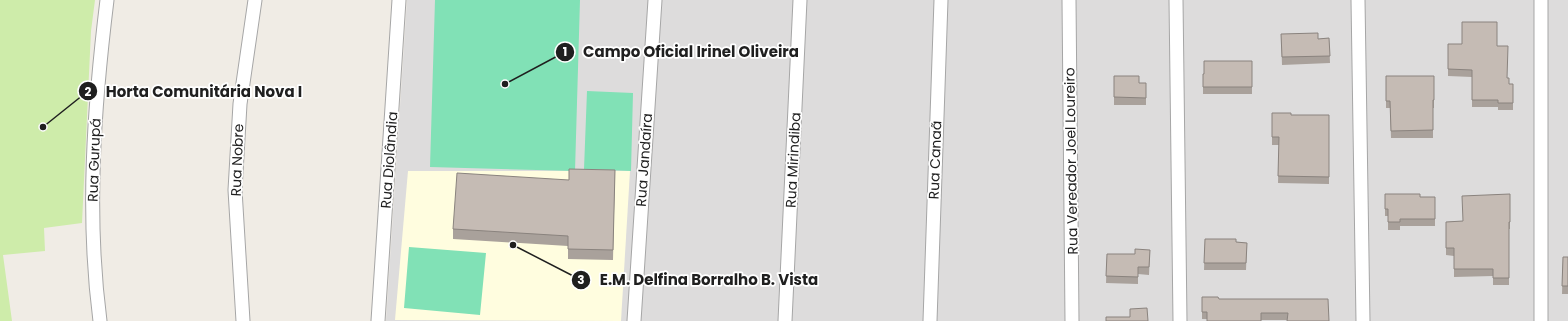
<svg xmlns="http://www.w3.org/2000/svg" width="1568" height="321" font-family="Poppins,sans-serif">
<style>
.residential{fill:#dddcdc}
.education{fill:#fffddf}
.grass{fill:#ceecaa}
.pitch{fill:#81e1b6}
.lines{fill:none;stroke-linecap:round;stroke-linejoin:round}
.street-casing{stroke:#a6a6a6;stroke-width:15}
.street{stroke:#fff;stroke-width:13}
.wall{fill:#a9a19b}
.building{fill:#c5bbb4;stroke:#8a837e}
.labels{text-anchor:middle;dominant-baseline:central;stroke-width:3.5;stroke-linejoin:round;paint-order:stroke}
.street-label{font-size:14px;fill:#1f1f1f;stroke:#fff}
.leader{fill:none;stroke:#1f1f1f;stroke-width:1.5}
.callout-dot{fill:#1f1f1f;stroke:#fff;stroke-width:1.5}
.mark-label{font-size:12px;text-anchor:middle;font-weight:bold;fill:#fff}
.callout-label{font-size:15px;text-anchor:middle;font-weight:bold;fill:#1f1f1f;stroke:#fff;stroke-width:3.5;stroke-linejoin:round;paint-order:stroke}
</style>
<rect width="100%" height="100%" fill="#f0ece5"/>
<!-- residential -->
<path class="residential" d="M407,0H1568V321H386Z"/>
<!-- education -->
<path class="education" d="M408,171H630L621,321L395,320Z"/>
<!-- grass -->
<path class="grass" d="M0,0H95L91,31L82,223L44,228L45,251L3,255L12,321H0Z"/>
<!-- pitch -->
<path class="pitch" d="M435,0H580L575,171L430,167Z
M587,91L633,93L631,171L584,169Z
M409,247L486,253L480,315L404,308Z"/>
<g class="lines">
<defs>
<path id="street" d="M1069,0L1072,321
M1176,0L1180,321
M1358,0L1363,321
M100,321C86,214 94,106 107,0
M243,321L235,190L240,104L255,0
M378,321L399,0
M634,321L655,0
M785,321L800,0
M930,321L941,0
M1541,321V0"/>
</defs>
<!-- street casing -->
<use href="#street" class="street-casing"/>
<!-- street -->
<use href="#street" class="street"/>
</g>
<!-- wall -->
<path class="wall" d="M1281,34L1318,39L1329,38L1330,63L1282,65Z
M1448,44L1497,46L1509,84H1513V110H1498V107H1472V77L1448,76Z
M1252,61V94H1203V74Z
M1114,76L1139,83H1146V105H1114Z
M1386,76H1434V108H1433V138H1391L1390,108H1386Z
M1272,113L1291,115H1329V184L1278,183L1279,145H1272Z
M615,170L613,260L568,259V246L453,239V229L569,180Z
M1385,194L1420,197H1435V226H1400V230H1388V216H1385Z
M1510,194V229H1509V285H1493V276L1454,277V256L1446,255V222L1463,221Z
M1205,239L1236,242L1247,243L1246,270H1204Z
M1150,250L1149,275L1138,274V284L1106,283L1107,254H1135Z
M1563,257H1568V294H1562Z
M1202,297L1219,299H1328L1287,320H1261L1202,319Z"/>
<!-- building -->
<path class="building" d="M1462,22H1497V46H1508L1507,78H1509V84H1513V103H1498V100H1472V70L1448,69V44H1462Z
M1318,33V39L1329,38L1330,56L1282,57L1281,34Z
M1204,61H1252V87H1203V74H1204Z
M1114,76H1139V83H1146V98L1114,97Z
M1386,76H1434V100H1433V130L1391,131L1390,101H1386Z
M1272,113H1291V115H1329V177L1278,176L1279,137H1272Z
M569,169L615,170L613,250L568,249V236L453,229L457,173L569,180Z
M1385,194H1420V197H1435V219H1400V222H1388V209H1385Z
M1510,194V222H1509V278H1493V269H1454V248H1446V222L1463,221L1462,196Z
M1205,239H1236V242L1247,243L1246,263H1204Z
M1135,249L1150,250L1149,267H1138V277L1106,276L1107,254H1135Z
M1563,257H1568V286H1562Z
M1202,297H1218L1219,299H1328L1329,321H1287L1288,313H1261V321H1207V312H1202Z
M1147,308L1148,321H1106V317H1130V309Z"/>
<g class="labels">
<!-- street labels -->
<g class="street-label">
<text transform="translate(94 160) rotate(-88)">Rua Gurupá</text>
<text transform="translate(237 160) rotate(-88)">Rua Nobre</text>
<text transform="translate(389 160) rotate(-86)">Rua Diolândia</text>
<text transform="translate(644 160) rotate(-86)">Rua Jandaíra</text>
<text transform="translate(793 160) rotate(-87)">Rua Mirindiba</text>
<text transform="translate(935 160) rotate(-88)">Rua Canaã</text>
<text transform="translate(1071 161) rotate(-91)">Rua Vereador Joel Loureiro</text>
</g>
</g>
<!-- callouts -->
<path class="leader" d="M505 84L565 52M43 127L88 91M513 245L581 280"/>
<g class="callout-dot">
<circle cx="505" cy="84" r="4"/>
<circle cx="43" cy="127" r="4"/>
<circle cx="513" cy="245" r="4"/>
<circle cx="565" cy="52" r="10"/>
<circle cx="88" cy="91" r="10"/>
<circle cx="581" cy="280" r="10"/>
</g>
<g class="mark-label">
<text x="565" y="56">1</text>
<text x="88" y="96">2</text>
<text x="581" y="284">3</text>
</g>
<g class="callout-label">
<text x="691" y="57">Campo Oficial Irinel Oliveira</text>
<text x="204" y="97">Horta Comunitária Nova I</text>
<text x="709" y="285">E.M. Delfina Borralho B. Vista</text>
</g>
</svg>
